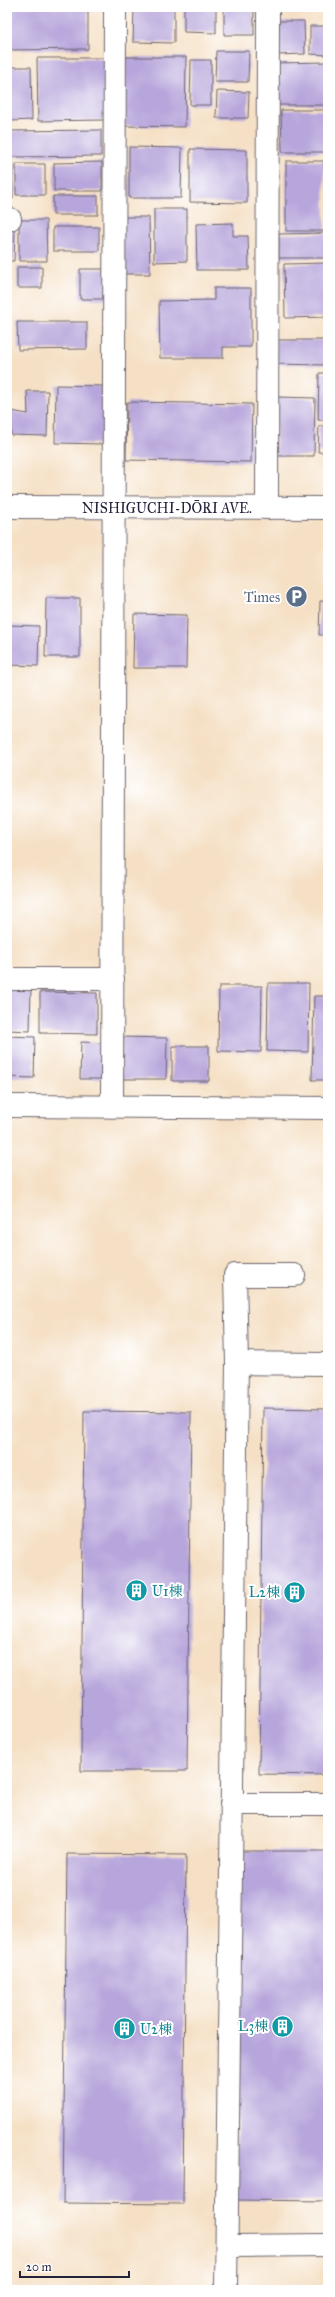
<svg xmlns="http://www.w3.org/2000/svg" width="335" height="2297" font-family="'IM FELL Great Primer','Noto Serif JP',serif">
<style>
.building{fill:#b7a6db}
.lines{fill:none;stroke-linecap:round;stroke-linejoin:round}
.minor-casing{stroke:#6c646b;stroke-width:24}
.major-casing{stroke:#6c646b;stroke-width:24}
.minor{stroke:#fff;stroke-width:22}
.major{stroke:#fff;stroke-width:22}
.labels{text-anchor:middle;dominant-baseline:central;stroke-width:4;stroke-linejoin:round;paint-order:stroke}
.street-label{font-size:14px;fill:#22223b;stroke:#fff}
.service-label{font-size:14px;fill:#4e5e75;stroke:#fff;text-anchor:end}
.culture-label{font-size:14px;fill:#0d838f;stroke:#fff;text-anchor:start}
</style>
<rect width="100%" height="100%" fill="#fff"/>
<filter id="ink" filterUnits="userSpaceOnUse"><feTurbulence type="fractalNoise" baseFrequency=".025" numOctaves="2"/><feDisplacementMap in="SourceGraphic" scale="8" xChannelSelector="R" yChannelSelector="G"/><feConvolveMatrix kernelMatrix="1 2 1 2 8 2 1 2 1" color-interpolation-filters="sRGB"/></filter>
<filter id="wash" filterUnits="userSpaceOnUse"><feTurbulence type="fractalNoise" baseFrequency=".012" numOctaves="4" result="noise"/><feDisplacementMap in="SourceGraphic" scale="16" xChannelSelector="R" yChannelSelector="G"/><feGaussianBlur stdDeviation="0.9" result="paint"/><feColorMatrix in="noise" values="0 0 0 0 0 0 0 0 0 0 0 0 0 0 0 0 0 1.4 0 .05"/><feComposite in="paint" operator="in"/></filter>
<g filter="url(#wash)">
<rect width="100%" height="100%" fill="#f5e0c5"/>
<g id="blocks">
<!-- building -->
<path class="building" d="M7,7H88V49L7,50Z
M134,7H174V43L133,42Z
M184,7H216V33L184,32Z
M224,7H254V35H224Z
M276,21H304L305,54L277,55Z
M310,26H328V55L310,54Z
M216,51H249L248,82H215Z
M126,57H186L185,127L125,126Z
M37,58H104L105,120L38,121Z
M191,60H211V105H190Z
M328,62V105H276V63Z
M10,67H31L32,120L10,121Z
M217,91L249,92L248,118H216Z
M281,110H327V152H282Z
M101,130V156L11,157V131Z
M129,147L182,148L181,198H129Z
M190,149L247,150V203L190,202Z
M7,161H12L13,199H7Z
M286,161H324L325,231H286Z
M102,162V191H54V163Z
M16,164H45V195H16Z
M53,196H98V215H53Z
M154,209H187V261L154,262Z
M121,217H149L150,274H122Z
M19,220H46L47,261H19Z
M233,223V236H248L249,270H197L196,224Z
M53,227H99V251H53Z
M7,231H15L14,261H7Z
M328,233V258H279V234Z
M327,263V317L285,318L284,264Z
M17,267H42V288H17Z
M80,269H107V299H80Z
M214,288H251V347H223V358H160L159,301L214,300Z
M17,322H87V349L18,350Z
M272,340H328V365L271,364Z
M319,373H328V420H318Z
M56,385L104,386V444L55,443Z
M27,391H48L47,436L11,435V411L28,414Z
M276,397L315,398L314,456H276Z
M127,402L252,404L251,462L126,460Z
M319,426H328V452H318Z
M46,598H80V657H45Z
M320,601H328V635H319Z
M134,614L187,615L186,668H133Z
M7,625L39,626L38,666L7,665Z
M268,983H309L308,1052L267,1051Z
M7,985L31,986L30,1031L7,1030Z
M219,986H262L261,1052L218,1051Z
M40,992L97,993V1034L40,1033Z
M314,996H328V1080H312Z
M7,1036L35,1037L34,1078L7,1077Z
M121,1037L167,1038L166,1079H121Z
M81,1042L105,1043V1079H80Z
M172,1046H209V1081H172Z
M263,1408L328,1409V1775L259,1774Z
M84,1411L191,1412L187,1771H81Z
M240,1851H328V2201L236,2200Z
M67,1854L186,1855L183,2204L63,2203Z"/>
</g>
</g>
<g filter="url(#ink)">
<use href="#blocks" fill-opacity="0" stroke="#6c646b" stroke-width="1"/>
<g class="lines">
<defs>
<path id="minor" d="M7,219H10
M267,508L268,7
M7,979H113
M7,1106L328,1108
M112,1107L115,7
M237,1363L328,1364
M231,1804H328
M227,2246L328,2245
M226,2290L237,1363L235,1275H294"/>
<path id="major" d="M7,507L328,508"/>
</defs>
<!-- minor casing -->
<use href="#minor" class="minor-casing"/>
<!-- major casing -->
<use href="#major" class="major-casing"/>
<!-- minor -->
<use href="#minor" class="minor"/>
<!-- major -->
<use href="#major" class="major"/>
</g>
</g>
<!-- icons -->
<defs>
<symbol id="parking-disc" viewBox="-11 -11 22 22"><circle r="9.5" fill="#5c6f8a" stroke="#fff"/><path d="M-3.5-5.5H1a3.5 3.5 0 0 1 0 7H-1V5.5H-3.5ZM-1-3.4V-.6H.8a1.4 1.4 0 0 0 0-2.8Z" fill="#fff"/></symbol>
<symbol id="building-disc" viewBox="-11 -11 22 22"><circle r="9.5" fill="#0f9aa8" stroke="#fff"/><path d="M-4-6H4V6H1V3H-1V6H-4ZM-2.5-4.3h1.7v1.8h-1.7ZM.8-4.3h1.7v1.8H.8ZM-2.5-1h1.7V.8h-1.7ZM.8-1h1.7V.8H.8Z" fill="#fff"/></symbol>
</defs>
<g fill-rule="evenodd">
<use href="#parking-disc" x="284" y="584" width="25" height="25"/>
<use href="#building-disc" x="124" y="1578" width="25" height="25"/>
<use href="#building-disc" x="282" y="1580" width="25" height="25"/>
<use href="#building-disc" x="270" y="2014" width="25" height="25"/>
<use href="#building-disc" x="112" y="2016" width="25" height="25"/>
</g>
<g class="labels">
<!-- street labels -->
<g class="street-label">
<text x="167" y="508">NISHIGUCHI-DŌRI AVE.</text>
</g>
<!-- service labels -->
<g class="service-label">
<text x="280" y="597">Times</text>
</g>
<!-- culture labels -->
<g class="culture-label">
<text x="152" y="1591">U1棟</text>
<text x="280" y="1592" text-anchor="end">L2棟</text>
<text x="268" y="2026" text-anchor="end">L3棟</text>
<text x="140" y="2029">U2棟</text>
</g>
</g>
<!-- margin -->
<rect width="335" height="2297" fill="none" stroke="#fff" stroke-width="24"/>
<!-- scale -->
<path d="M20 2271v6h109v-6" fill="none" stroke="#22223b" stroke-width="2"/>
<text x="26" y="2271" font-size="12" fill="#22223b" stroke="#ffffff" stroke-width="3" paint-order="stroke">20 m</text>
</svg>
